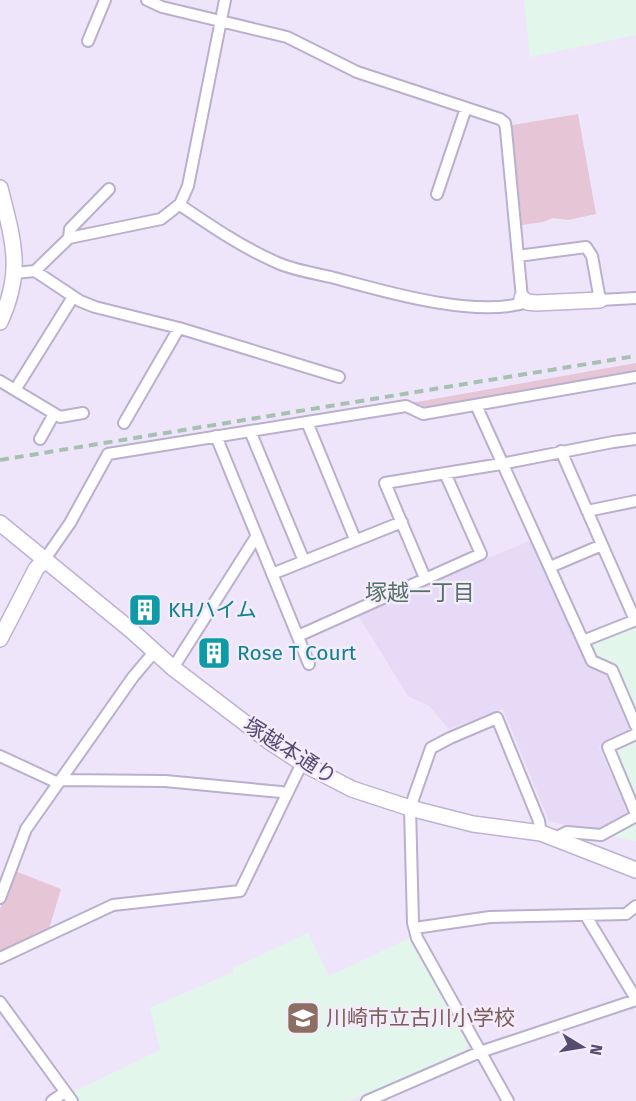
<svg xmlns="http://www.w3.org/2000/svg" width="636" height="1101" font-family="'Fira Sans','Noto Sans JP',sans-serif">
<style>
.residential{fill:#e6daf6}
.education{fill:#e2f6ec}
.green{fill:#e6c5d7}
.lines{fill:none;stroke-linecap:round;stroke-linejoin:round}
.street-casing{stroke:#b9b0cd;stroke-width:14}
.secondary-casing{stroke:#bdb2d4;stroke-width:18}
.street{stroke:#fff;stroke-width:10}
.secondary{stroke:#fff;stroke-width:15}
.rail{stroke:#a5c2b1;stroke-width:4;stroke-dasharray:9 6;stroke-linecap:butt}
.labels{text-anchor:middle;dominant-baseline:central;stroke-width:5;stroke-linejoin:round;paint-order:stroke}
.culture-label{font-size:21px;fill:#0d838f;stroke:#f4ebfd;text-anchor:start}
.street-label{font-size:21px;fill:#554d70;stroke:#f4ebfd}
.education-label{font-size:21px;fill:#785e54;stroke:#f4ebfd;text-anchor:start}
.neighbourhood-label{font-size:22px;fill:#537264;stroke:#f4ebfd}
</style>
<rect width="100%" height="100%" fill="#efe5fa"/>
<!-- residential -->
<path class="residential" d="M532,540L588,666L606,673L630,730L599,747L628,813L592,832L549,821L503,709L449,729L429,706L408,696L356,612Z"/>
<!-- education -->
<path class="education" d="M524,0H636V35L530,57Z
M636,625V713L616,665L599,658L590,644Z
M636,739V801L614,750Z
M636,821V841L614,837L620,830Z
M308,933L329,976L410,938L468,1045L467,1050L349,1101H80L75,1095V1091L160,1050L150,1008L233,972V968Z"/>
<!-- green -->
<path class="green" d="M578,114L596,214L568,220L553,218L543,222L522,225L512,125Z
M636,363V370L429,407L411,403Z
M15,871L61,889L49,929L0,953V909Z"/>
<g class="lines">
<defs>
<path id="street" d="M147,0L162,7L287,37L357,72L500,119L505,123L506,130L522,298
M88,41L105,0
M437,194L466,108
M180,205C211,226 243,248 278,263C294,270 313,273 331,277C383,291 475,319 527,302
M69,238L70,229L109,189
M518,256L586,247L592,256L600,300L636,298
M35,271L69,238L161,219L180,204L188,186L225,0
M15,273L35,271L80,301L95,307L179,328L339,377
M0,381L60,417L83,413
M15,390L73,297
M476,405L592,661L612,670L636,726
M307,422L355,539
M124,423L179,328
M250,431L304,561
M216,436L309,664
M40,439L54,414
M561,451L635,620
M587,511L636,501
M45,559L70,523L108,454L406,406L423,414L636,377
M550,567L602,545
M272,574L402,522
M425,578L385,483L501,464L613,442L636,439
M298,636L481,554L445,473
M583,641L636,620
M173,668L256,537
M636,734L608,747L636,814
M0,756L58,783
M60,780L165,781L281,792L286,794
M555,838L567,832L601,835L636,816
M0,898L26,829L133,677L155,651
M586,916L636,999
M415,928L490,917L626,914L636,906
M0,958L113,905L240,891L302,763
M0,1002L72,1101
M52,1101L65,1092
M367,1101L480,1052L636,1000
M508,1101L417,938L413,923L410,808L431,748L450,738L497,718L539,821L541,833"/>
<path id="secondary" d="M0,188C13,240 24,271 0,322
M522,298L527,302L536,303L600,300
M0,523L132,631L173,668L270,742L302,763L352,789L410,808L473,824L541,833L636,870
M0,639L36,569L45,559"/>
</defs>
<!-- street casing -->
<use href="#street" class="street-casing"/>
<!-- secondary casing -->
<use href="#secondary" class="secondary-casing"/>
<!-- street -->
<use href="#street" class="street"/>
<!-- secondary -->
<use href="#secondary" class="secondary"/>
<!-- rail -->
<path class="rail" d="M0,460L636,356"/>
</g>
<!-- icons -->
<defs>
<symbol id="building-square" viewBox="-11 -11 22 22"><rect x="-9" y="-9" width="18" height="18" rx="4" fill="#0f9aa8" stroke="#f4ebfd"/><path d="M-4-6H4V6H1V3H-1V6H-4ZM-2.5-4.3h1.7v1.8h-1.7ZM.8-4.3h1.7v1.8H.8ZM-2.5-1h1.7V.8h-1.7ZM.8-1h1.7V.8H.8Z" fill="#fff"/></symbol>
<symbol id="school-square" viewBox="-11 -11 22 22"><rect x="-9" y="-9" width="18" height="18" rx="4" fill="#8d6e63" stroke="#f4ebfd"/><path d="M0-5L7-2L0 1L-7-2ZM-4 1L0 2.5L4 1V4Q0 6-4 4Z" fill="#fff"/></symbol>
</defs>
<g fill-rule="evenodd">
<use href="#building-square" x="126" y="591" width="38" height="38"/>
<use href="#building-square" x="195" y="634" width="38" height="38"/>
<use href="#school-square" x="284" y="999" width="38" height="38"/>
</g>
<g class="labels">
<!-- culture labels -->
<g class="culture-label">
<text x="168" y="610">KHハイム</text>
<text x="237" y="653">Rose T Court</text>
</g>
<!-- street labels -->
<g class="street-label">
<text transform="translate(290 751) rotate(32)">塚越本通り</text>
</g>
<!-- education labels -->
<g class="education-label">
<text x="326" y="1018">川崎市立古川小学校</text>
</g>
<!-- neighbourhood labels -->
<g class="neighbourhood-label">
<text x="420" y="592">塚越一丁目</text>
</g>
</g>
<!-- north arrow -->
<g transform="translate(582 1047) rotate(101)" stroke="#f4ebfd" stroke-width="4.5" paint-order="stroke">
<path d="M0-4.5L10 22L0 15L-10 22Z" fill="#554d70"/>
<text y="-9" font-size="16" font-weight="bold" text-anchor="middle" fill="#554d70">N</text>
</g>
</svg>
